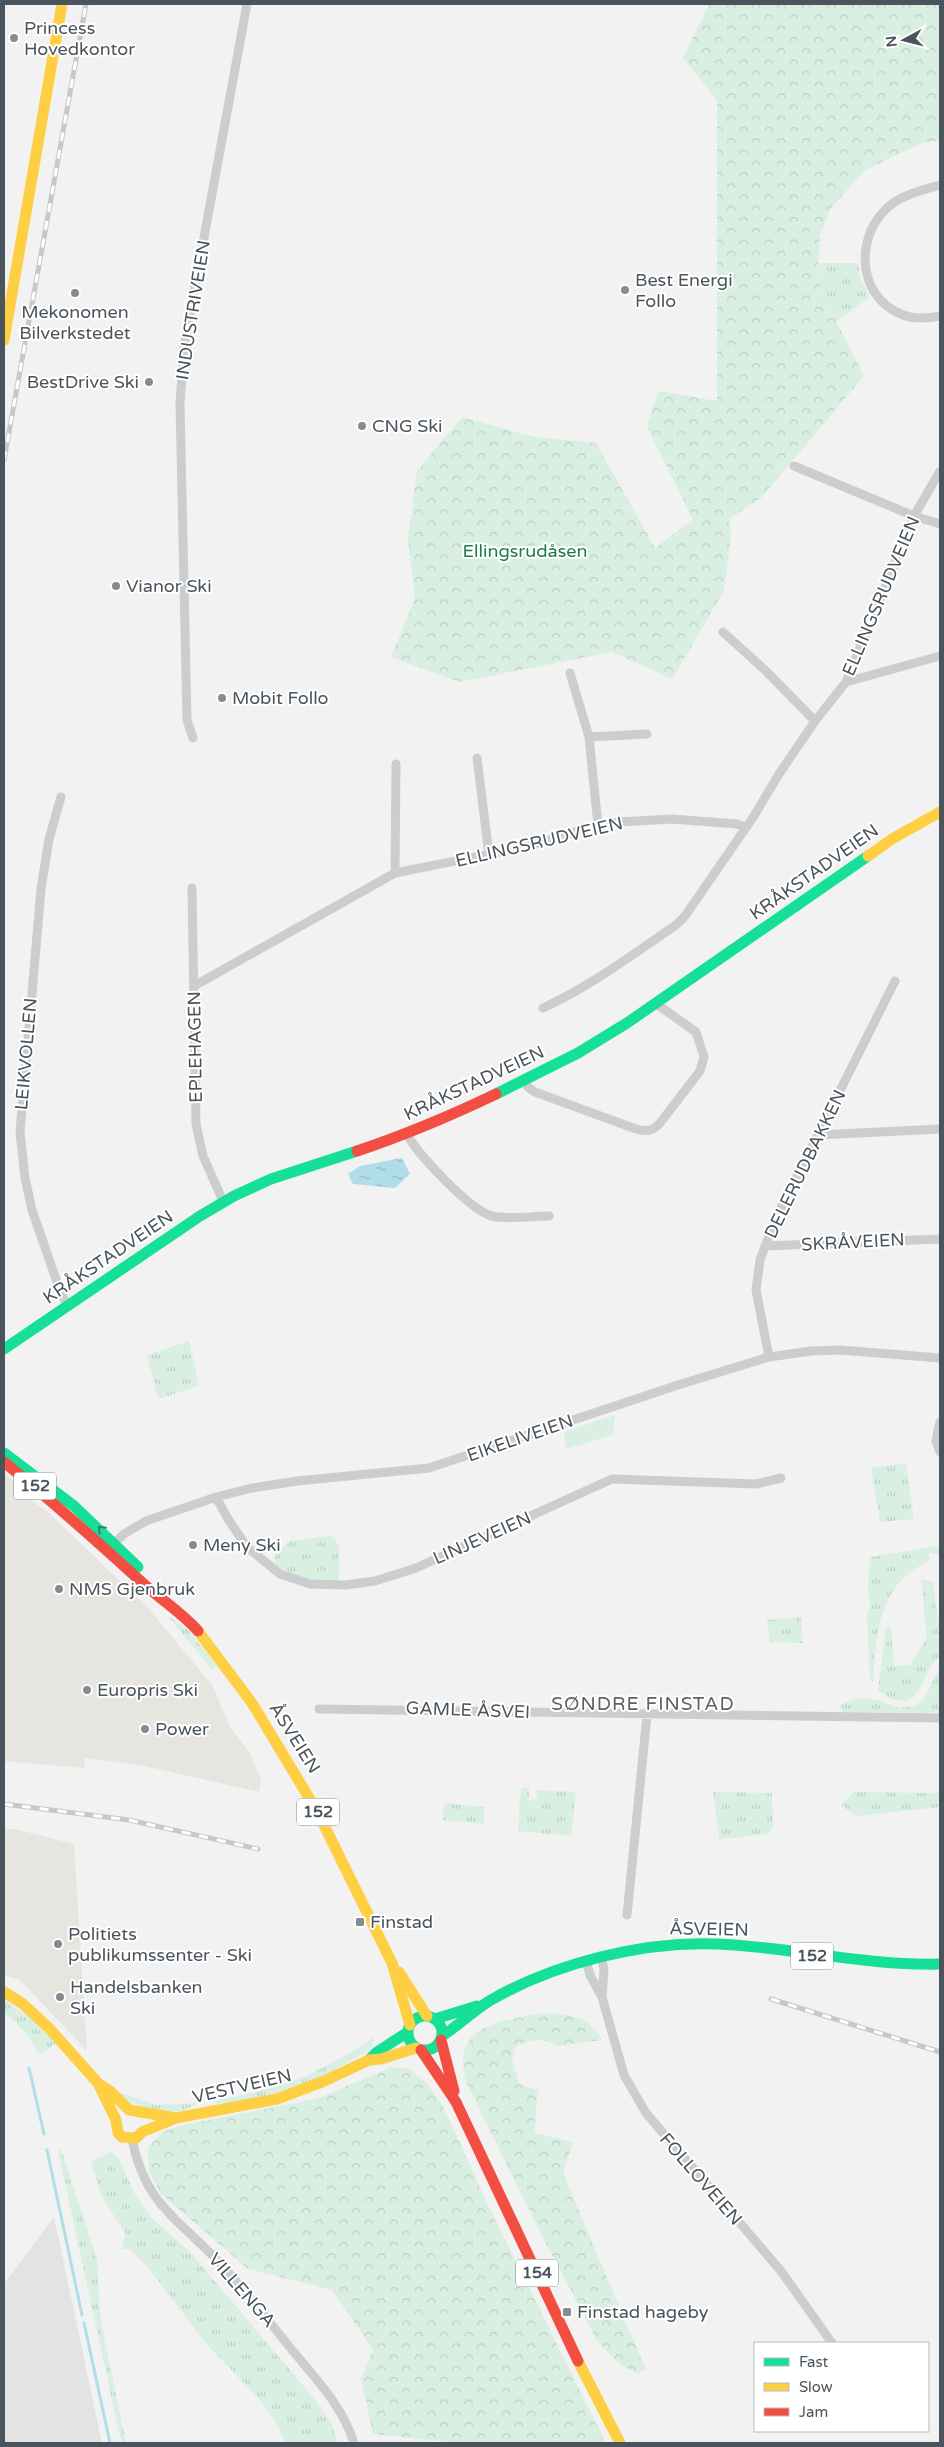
<svg xmlns="http://www.w3.org/2000/svg" width="944" height="2447" font-family="'Varela Round',sans-serif">
<style>
.commercial{fill:#e6e5e0}
.education{fill:#e4e3e3}
.grass{fill:url(#grass-tufts)}
.forest{fill:url(#forest-crowns)}
.garden{fill:#d9efe2}
.water{fill:url(#water-ripples)}
.lines{fill:none;stroke-linecap:round;stroke-linejoin:round}
.stream{stroke:#b1dde9;stroke-width:3}
.street{stroke:#cccdcf;stroke-width:9}
.fast{stroke:#16e098;stroke-width:11}
.slow{stroke:#ffcf43;stroke-width:11}
.jam{stroke:#f24e42;stroke-width:11}
.rail-casing{stroke:#c7c8c9;stroke-width:5}
.rail{stroke:#fff;stroke-width:3;stroke-dasharray:9;stroke-linecap:butt}
.oneway{stroke:#3a7e6f}
.poi-dot{fill:#858b91;stroke:#fff;stroke-width:2}
.labels{text-anchor:middle;dominant-baseline:central;stroke-width:4;stroke-linejoin:round;paint-order:stroke}
.shield{fill:#fff;stroke:#80878e;stroke-width:1}
.shield-label{font-size:16px;font-weight:bold;fill:#4a545d}
.poi-label{font-size:18px;fill:#4a545d;stroke:#fff;text-anchor:start}
.street-label{font-size:18px;fill:#4a545d;stroke:#fff}
.park-label{font-size:18px;fill:#20794d;stroke:#fff}
.neighbourhood-label{font-size:19px;letter-spacing:1px;fill:#5e6165;stroke:#fff}
</style>
<defs>
<pattern id="grass-tufts" width="24" height="20" patternUnits="userSpaceOnUse" patternTransform="scale(1.25)"><rect width="24" height="20" fill="#d9efe2"/><path d="M3 7l-1-3M5 7V3M7 7l1-3M15 17l-1-3M17 17v-4M19 17l1-3" fill="none" stroke="#bccfc4"/></pattern>
<pattern id="forest-crowns" width="20" height="18" patternUnits="userSpaceOnUse" patternTransform="scale(1.25)"><rect width="20" height="18" fill="#d9efe2"/><path d="M2 6a3 3 0 1 1 6 0M12 15a3 3 0 1 1 6 0" fill="none" stroke="#bccfc4"/></pattern>
<pattern id="water-ripples" width="26" height="14" patternUnits="userSpaceOnUse" patternTransform="scale(1.25)"><rect width="26" height="14" fill="#b1dde9"/><path d="M2 4q2-2 4 0t4 0M15 11q2-2 4 0t4 0" fill="none" stroke="#92b6c0"/></pattern>
</defs>
<rect width="100%" height="100%" fill="#f2f2f2"/>
<!-- commercial -->
<path class="commercial" d="M4,1472L34,1503L45,1509L149,1609L212,1685L229,1725L251,1755L261,1780L259,1792L145,1766L85,1758L84,1768L4,1761Z
M4,1829H15L74,1844L87,2051L20,1980L4,1975Z"/>
<!-- education -->
<path class="education" d="M54,2217L102,2443H4V2284Z"/>
<!-- grass -->
<path class="grass" d="M818,263H858L860,277L870,297L836,322L822,294Z
M189,1341L199,1386L158,1399L147,1355Z
M906,1463L914,1519L880,1522L871,1468Z
M328,1536L334,1537L339,1546V1579C321,1588 292,1574 275,1566V1556L290,1541Z
M940,1546V1554L929,1553L930,1560C922,1565 913,1569 907,1575C877,1601 876,1645 873,1681H870L867,1616L870,1605L868,1588L870,1557Z
M921,1579L933,1582L938,1621L940,1620V1657C923,1667 923,1707 896,1700C890,1699 884,1694 878,1691L886,1627H891L894,1666L910,1665L927,1638Z
M168,1616L188,1630L219,1668L215,1667L212,1670Z
M801,1617L803,1643L770,1642L767,1620Z
M940,1668V1713L843,1712L840,1709V1705C849,1701 860,1697 871,1699C888,1701 907,1717 923,1699C930,1690 933,1677 940,1668Z
M521,1788H529V1800L536,1801L537,1790L576,1792L571,1836L518,1831Z
M713,1792L772,1793L773,1829L767,1834L719,1839Z
M854,1792L940,1793V1807L857,1816L841,1805Z
M444,1803L484,1807V1824L443,1820Z
M4,2000L32,2019L56,2043L43,2053H37C32,2037 17,2022 4,2013Z
M374,2036L372,2048C343,2066 311,2084 278,2093C259,2099 237,2101 217,2104L213,2101C262,2092 295,2084 339,2059C351,2052 364,2046 374,2036Z
M121,2093L156,2105L198,2103C175,2120 141,2110 119,2095Z
M61,2149L98,2263L99,2307L103,2331L126,2443H122L119,2432L58,2151Z
M111,2152L118,2157L136,2196L150,2216L190,2252L312,2396L331,2423L338,2443H285C275,2406 225,2367 200,2336C177,2307 157,2275 130,2249H122L125,2233L101,2195L91,2162Z"/>
<!-- forest -->
<path class="forest" d="M709,4H940V141L922,143L865,170L830,209L820,235L818,263L822,294L864,376L761,498L729,519L731,536L724,591L672,679L612,652L459,682L391,657L415,598L408,540L417,471L462,417L534,437L596,443L655,548L693,519L647,427L658,391L717,401V100L683,58Z
M542,2013C568,2014 589,2015 602,2040L557,2046C543,2036 531,2040 516,2046L512,2060L519,2084L538,2090L534,2133L573,2142L563,2173L646,2370L636,2373L621,2365L598,2342L539,2230L466,2082C465,2076 463,2069 463,2062C462,2022 514,2019 542,2013Z
M392,2067L409,2069L426,2082L444,2108L487,2203L606,2443H458L373,2434L361,2378L373,2350L332,2290L248,2269L161,2194L149,2171L148,2148L162,2132L182,2125L316,2099Z"/>
<!-- garden -->
<path class="garden" d="M615,1415L613,1435L566,1449L564,1432Z"/>
<!-- water -->
<path class="water" d="M402,1158L410,1174L395,1188L353,1184L348,1174L360,1166Z"/>
<g class="lines">
<!-- stream -->
<path class="stream" d="M29,2068L44,2134
M47,2150L82,2315
M84,2323L110,2443"/>
<!-- street -->
<path class="street" d="M940,185C922,190 898,196 885,210C852,243 860,305 910,317C920,319 930,318 940,316
M794,466L914,516L940,524
M723,632L766,671L815,721
M570,673L589,737L598,825
M846,682L940,656
M589,737L647,734
M193,738L187,720L180,404L184,346L247,4
M477,758L489,855
M61,797L49,839L41,889L20,1132L25,1178L32,1210L59,1288L67,1306
M395,873L396,764
M192,888L196,1124L203,1156L223,1201
M194,986L395,873L530,846L598,825L619,822L672,819L737,824L745,827
M543,1008C591,986 632,955 676,925L685,916L754,816L779,774L815,721L846,682L914,516L940,471
M523,1080L528,1087L535,1092L636,1129C646,1132 653,1131 660,1123L700,1071L704,1057L696,1032L655,1003
M407,1134C416,1153 471,1211 492,1216C509,1220 531,1216 549,1216
M818,1135L940,1129
M765,1246L940,1239
M769,1357L756,1290L760,1260L776,1218L895,981
M940,1422L936,1441L940,1452
M216,1497L228,1519L247,1547L280,1574L310,1584L346,1585L375,1581L416,1568L612,1479L756,1484L781,1478
M111,1546L124,1534L146,1521L216,1497L252,1488L297,1481L429,1468L678,1385L769,1357L811,1351L840,1350L940,1358
M319,1709L940,1718
M627,1915L647,1715
M601,1957L604,1969L602,1997
M586,1961L590,1975L602,1997L624,2075L646,2113L781,2271L832,2343
M132,2139C145,2204 176,2217 218,2261C241,2285 262,2313 284,2340C309,2372 342,2403 354,2443"/>
<!-- fast -->
<path class="fast" d="M496,1094L578,1053L627,1023L868,856
M4,1349L200,1216L234,1196L271,1179L357,1151
M4,1453L74,1506L138,1567
M408 2033a17 17 0 1 1 34 0a17 17 0 1 1-34 0Z
M435,2019L477,2006
M442,2036C459,2025 474,2010 491,2000C555,1963 643,1941 717,1944C792,1947 865,1966 940,1964
M369,2060L377,2052L408,2032"/>
<!-- slow -->
<path class="slow" d="M4,340L62,4
M868,856L892,839L940,812
M198,1631L252,1703L317,1811L392,1963L410,2025
M399,1972L427,2016
M4,1992L23,2004L49,2028L98,2083L116,2120L118,2133L122,2137L136,2138L142,2132L176,2118
M98,2083L110,2091L129,2110L176,2118L277,2099L322,2082L369,2060L381,2059L416,2048
M578,2361L620,2443"/>
<!-- jam -->
<path class="jam" d="M357,1151C405,1135 450,1116 496,1094
M4,1462C53,1502 99,1543 146,1586C163,1601 182,1613 198,1631
M441,2040L454,2091
M421,2050L456,2102L578,2361"/>
<defs>
<path id="rail" d="M4,460L86,4
M4,1804L129,1820L258,1849
M771,1999L940,2052"/>
</defs>
<!-- rail casing -->
<use href="#rail" class="rail-casing"/>
<!-- rail -->
<use href="#rail" class="rail"/>
</g>
<!-- one-way arrows -->
<defs><path id="oneway-chevron" d="M-2-3.5L2.5 0L-2 3.5" fill="none" stroke-width="1.6" stroke-linecap="round" stroke-linejoin="round" transform="scale(1.25)"/></defs>
<use class="oneway" href="#oneway-chevron" transform="translate(101 1529) rotate(-135)"/>
<!-- markers -->
<g class="poi-dot">
<circle cx="14" cy="38" r="5"/>
<circle cx="625" cy="290" r="5"/>
<circle cx="75" cy="293" r="5"/>
<circle cx="149" cy="382" r="5"/>
<circle cx="362" cy="426" r="5"/>
<circle cx="116" cy="586" r="5"/>
<circle cx="222" cy="698" r="5"/>
<circle cx="193" cy="1545" r="5"/>
<circle cx="59" cy="1589" r="5"/>
<circle cx="87" cy="1690" r="5"/>
<circle cx="145" cy="1729" r="5"/>
<rect x="355" y="1917" width="10" height="10" rx="2.5"/>
<circle cx="58" cy="1944" r="5"/>
<circle cx="60" cy="1997" r="5"/>
<rect x="562" y="2307" width="10" height="10" rx="2.5"/>
</g>
<g class="labels">
<!-- shield labels -->
<g class="shield">
<rect x="14" y="1472.5" width="42" height="27" rx="4"/>
<rect x="297" y="1798.5" width="42" height="27" rx="4"/>
<rect x="791" y="1942.5" width="42" height="27" rx="4"/>
<rect x="516" y="2259.5" width="42" height="27" rx="4"/>
</g>
<g class="shield-label">
<text x="35" y="1486">152</text>
<text x="318" y="1812">152</text>
<text x="812" y="1956">152</text>
<text x="537" y="2273">154</text>
</g>
<!-- poi labels -->
<g class="poi-label">
<text x="24" y="28">Princess<tspan x="24" dy="21">Hovedkontor</tspan></text>
<text x="635" y="280">Best Energi<tspan x="635" dy="21">Follo</tspan></text>
<text x="75" y="312" text-anchor="middle">Mekonomen<tspan x="75" dy="21">Bilverkstedet</tspan></text>
<text x="139" y="382" text-anchor="end">BestDrive Ski</text>
<text x="372" y="426">CNG Ski</text>
<text x="126" y="586">Vianor Ski</text>
<text x="232" y="698">Mobit Follo</text>
<text x="203" y="1545">Meny Ski</text>
<text x="69" y="1589">NMS Gjenbruk</text>
<text x="97" y="1690">Europris Ski</text>
<text x="155" y="1729">Power</text>
<text x="370" y="1922">Finstad</text>
<text x="68" y="1934">Politiets<tspan x="68" dy="21">publikumssenter - Ski</tspan></text>
<text x="70" y="1987">Handelsbanken<tspan x="70" dy="21">Ski</tspan></text>
<text x="577" y="2312">Finstad hageby</text>
</g>
<!-- street labels -->
<g class="street-label">
<text transform="translate(193 310) rotate(-81)">INDUSTRIVEIEN</text>
<text transform="translate(881 596) rotate(-67)">ELLINGSRUDVEIEN</text>
<text transform="translate(539 842) rotate(-13)">ELLINGSRUDVEIEN</text>
<text transform="translate(814 872) rotate(-35)">KRÅKSTADVEIEN</text>
<text transform="translate(195 1047) rotate(-91)">EPLEHAGEN</text>
<text transform="translate(26 1054) rotate(-85)">LEIKVOLLEN</text>
<text transform="translate(474 1083) rotate(-25)">KRÅKSTADVEIEN</text>
<text transform="translate(805 1164) rotate(-64)">DELERUDBAKKEN</text>
<text transform="translate(853 1242) rotate(-3)">SKRÅVEIEN</text>
<text transform="translate(108 1257) rotate(-34)">KRÅKSTADVEIEN</text>
<text transform="translate(520 1438) rotate(-19)">EIKELIVEIEN</text>
<text transform="translate(482 1538) rotate(-24)">LINJEVEIEN</text>
<text transform="translate(468 1710) rotate(2)">GAMLE ÅSVEI</text>
<text transform="translate(295 1738) rotate(58)">ÅSVEIEN</text>
<text transform="translate(709 1929) rotate(1)">ÅSVEIEN</text>
<text transform="translate(242 2086) rotate(-13)">VESTVEIEN</text>
<text transform="translate(701 2179) rotate(49)">FOLLOVEIEN</text>
<text transform="translate(242 2290) rotate(49)">VILLENGA</text>
</g>
<!-- park labels -->
<g class="park-label">
<text x="525" y="551">Ellingsrudåsen</text>
</g>
<!-- neighbourhood labels -->
<g class="neighbourhood-label">
<text x="643" y="1704">SØNDRE FINSTAD</text>
</g>
</g>
<!-- border -->
<rect width="944" height="2447" fill="none" stroke="#4a545d" stroke-width="10"/>
<!-- legend -->
<rect x="754" y="2342" width="175" height="90" fill="#ffffff" stroke="#b7bbbe"/>
<rect x="764" y="2358" width="25" height="8" fill="#16e098" stroke="#b7bbbe"/>
<text x="799" y="2367" font-size="15" fill="#4a545d">Fast</text>
<rect x="764" y="2383" width="25" height="8" fill="#ffcf43" stroke="#b7bbbe"/>
<text x="799" y="2392" font-size="15" fill="#4a545d">Slow</text>
<rect x="764" y="2408" width="25" height="8" fill="#f24e42" stroke="#b7bbbe"/>
<text x="799" y="2417" font-size="15" fill="#4a545d">Jam</text>
<!-- north arrow -->
<g transform="translate(904 40) rotate(263)" stroke="#ffffff" stroke-width="4" paint-order="stroke">
<path d="M0-4L9 19L0 12L-9 19Z" fill="#4a545d"/>
<text y="-8" font-size="14" font-weight="bold" text-anchor="middle" fill="#4a545d">N</text>
</g>
</svg>
